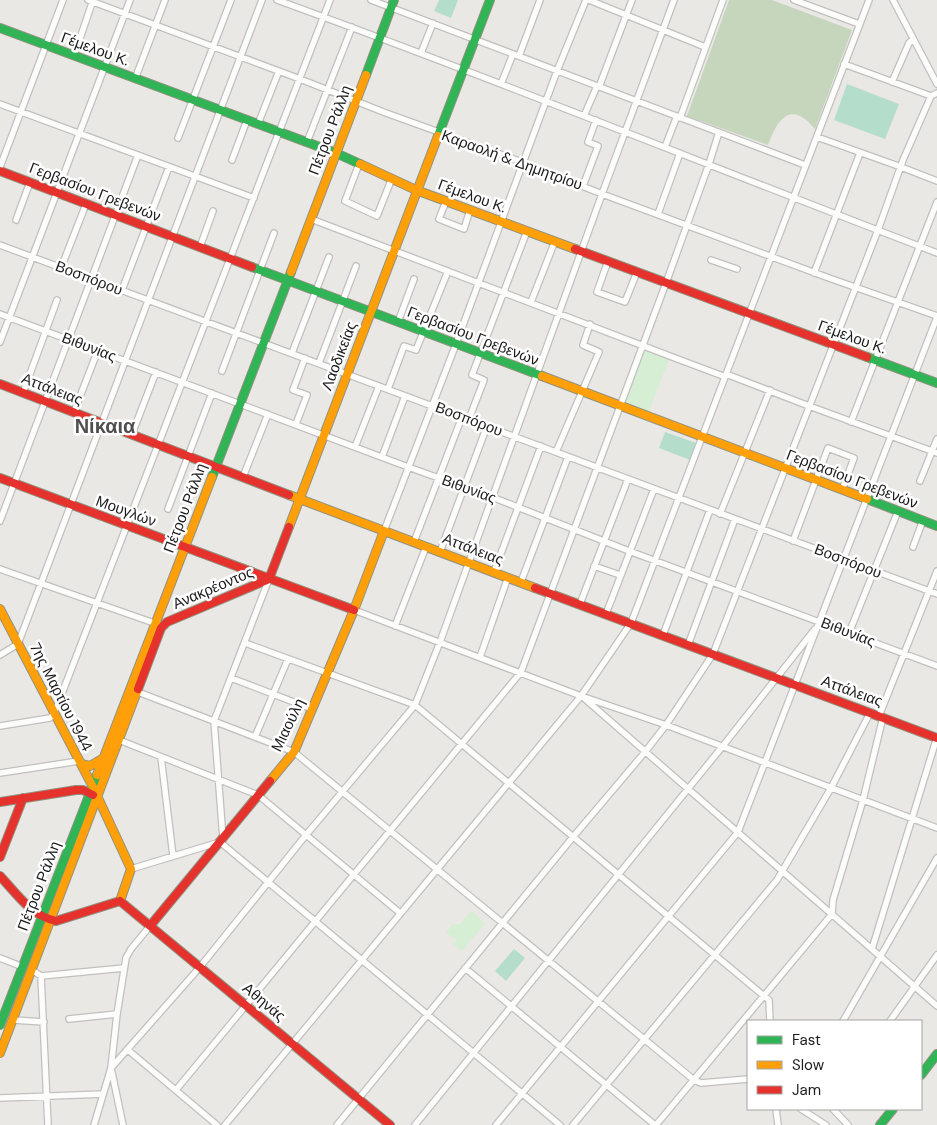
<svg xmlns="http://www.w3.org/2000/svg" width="937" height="1125" font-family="'DM Sans',sans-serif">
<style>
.forest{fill:#c6d6bd}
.park{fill:#d5eed4}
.pitch{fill:#b4ddcb}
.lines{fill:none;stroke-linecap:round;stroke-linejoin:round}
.street-casing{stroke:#c1c0bf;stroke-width:8}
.fast-casing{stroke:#91927f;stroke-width:10}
.slow-casing{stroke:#91927f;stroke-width:10}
.jam-casing{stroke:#91927f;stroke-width:10}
.street{stroke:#fcfcfb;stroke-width:5.5}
.fast{stroke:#30b455;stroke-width:8}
.slow{stroke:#ff9f0a;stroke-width:8}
.jam{stroke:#e5322d;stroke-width:8}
.labels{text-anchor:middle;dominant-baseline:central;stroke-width:5;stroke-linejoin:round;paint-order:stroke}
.street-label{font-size:15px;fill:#1c1c1c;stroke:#fff}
.district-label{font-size:20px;font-weight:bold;fill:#4f4f4f;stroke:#fff}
</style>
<rect width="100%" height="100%" fill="#eae8e5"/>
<!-- forest -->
<path class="forest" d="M729,0H772L852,30L815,129C791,100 778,118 768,145L687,116Z"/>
<!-- park -->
<path class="park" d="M644,349L669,359L648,414L622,404Z
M471,911L485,923L462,951L453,944L456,940L446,932L453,924H461Z"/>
<!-- pitch -->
<path class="pitch" d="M439,0H458L451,18L434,11Z
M847,84L899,104L885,139L834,120Z
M665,432L696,443L690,460L659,448Z
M514,949L525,958L506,981L495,971Z"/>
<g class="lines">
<defs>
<path id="street" d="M88,0L300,79L386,113L522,162L602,194L829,278L937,316
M277,0C498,80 717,169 937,253
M371,0L805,165
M589,0L705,47
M794,0L859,24
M893,0L937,84
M421,53L433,23
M74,56L93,0
M519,56L540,0
M844,64L931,96
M135,79L165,0
M892,82L909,43L913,39
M501,84L513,54
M599,87L632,0
M0,104L254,198
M584,116L597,86
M680,118L723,0
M258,124L279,71
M817,137L901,167L937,181
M178,138L231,0
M307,142L352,27
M665,147L677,116
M232,160L247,120
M359,164L345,201L377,216L392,178
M0,167L63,0
M583,186L598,146L588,142L596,120
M446,201L439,219L464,229L470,210
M658,214L680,153
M311,219L675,358L723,376L726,374L809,406L937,453
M16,220L30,182
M0,245L937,594
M200,247L213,211
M711,260L737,269
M608,261L597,292L625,302L637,272
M61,268L86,204
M814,273L860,153
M122,290L169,167
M531,302L555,241
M0,314L408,467L492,497L629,551L937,666
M398,322L414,279
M0,342L130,0
M292,353L329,257
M319,363L356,266
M222,371L274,233
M388,389L404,346L416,350L448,271
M23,393L57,300
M74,412L98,350
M469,419L484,380L472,375L527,231
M851,422L937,202
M296,424L307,395L293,390L305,358
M132,434L156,372
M355,447L379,386
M556,452L599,352L583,345L590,324
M382,457L405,396
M243,477L268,414
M920,481L937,439
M168,509L212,393
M720,514L770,390
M0,521L138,155
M384,531L456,344L557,71L586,0
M793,541L828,448L854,458L842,490
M414,542L462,417
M913,547L923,520
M440,552L487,426
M594,566L620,575
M0,569L154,623
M494,572L541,446
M521,582L568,457
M580,604L628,479
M354,610L581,696L666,725L937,828
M606,614L654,489
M395,626L426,547
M849,633L898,511
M663,635L710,510
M245,643L415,705L764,996L769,1000L770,1021
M688,645L735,519
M0,655L18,644L262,0
M480,657L508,577
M231,678L312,709
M138,692L294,752L694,1080L701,1083L748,1079
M585,699L937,1006
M879,716L937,571
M0,726L50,718L54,714L330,0
M255,737L288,659
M119,740L258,795L400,913
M161,757L173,856
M0,773L79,761
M223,839L214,721L269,579
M131,869L220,842L560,1125
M872,949L937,737
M0,958L23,967
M465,968L655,1125
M32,970L41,976L124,968
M41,976L48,1125
M69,1019L117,1014
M13,1020L44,1022
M843,1021L937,858
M890,1021L937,955
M128,1050L217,1125
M176,1090L521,672L666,283L709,164L719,132
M0,1098L103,1094
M776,1109L778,1125
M801,1109L826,1125
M833,1109L848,1125
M94,1125L111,1068L117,1014L126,958L131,949L150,926
M123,1125L111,1068L200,967L306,835L415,705L440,642L602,194L674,0
M225,1125L581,696L631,623L869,0
M337,1125L573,837L645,752L666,725L713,654L878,230L903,160L931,96L937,93
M415,1125L722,747L815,629
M496,1125L738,832L937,317
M573,1125L777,880L831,788L870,713
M656,1125L832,914L833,900L863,800L883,717"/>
<path id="fast" d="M0,28L336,153L360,164
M366,75L394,0
M438,136L490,0
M252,267L542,376
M867,357L937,383
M212,477L291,272
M867,499L937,526
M0,1025L97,775
M921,1075L937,1054
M880,1125L893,1109"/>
<path id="slow" d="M360,164L416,190L575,249
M291,272L366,75
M542,376L867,499
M289,495L535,588
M289,527L438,136
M0,609L92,785L131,869L120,901
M81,764L90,766L102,759
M97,775L212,477
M270,781L294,752L354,610L384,531
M0,1053L138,689"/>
<path id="jam" d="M0,171L252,267
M575,249L867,357
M0,384L289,495
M0,478L354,610
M535,588L937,738
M138,689L161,628L167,622L269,579L289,527
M0,802L76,790H83L93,795
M0,857L23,798
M0,876C17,894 31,916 56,921L120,901
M120,901L390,1125
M150,926L270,781"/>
</defs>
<!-- street casing -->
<use href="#street" class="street-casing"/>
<!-- fast casing -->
<use href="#fast" class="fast-casing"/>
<!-- slow casing -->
<use href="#slow" class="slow-casing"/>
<!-- jam casing -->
<use href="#jam" class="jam-casing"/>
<!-- street -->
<use href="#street" class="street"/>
<!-- fast -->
<use href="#fast" class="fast"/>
<!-- slow -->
<use href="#slow" class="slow"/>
<!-- jam -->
<use href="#jam" class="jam"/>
</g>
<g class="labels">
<!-- street labels -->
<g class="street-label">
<text transform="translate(95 49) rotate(20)">Γέμελου Κ.</text>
<text transform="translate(330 130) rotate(-69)">Πέτρου Ράλλη</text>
<text transform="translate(512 160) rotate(20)">Καραολή &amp; Δημητρίου</text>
<text transform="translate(95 192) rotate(21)">Γερβασίου Γρεβενών</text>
<text transform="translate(472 196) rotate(20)">Γέμελου Κ.</text>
<text transform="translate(89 278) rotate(21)">Βοσπόρου</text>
<text transform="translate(473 336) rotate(21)">Γερβασίου Γρεβενών</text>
<text transform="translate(852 337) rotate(20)">Γέμελου Κ.</text>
<text transform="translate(89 347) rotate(21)">Βιθυνίας</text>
<text transform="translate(339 356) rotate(-69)">Λαοδικείας</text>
<text transform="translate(52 389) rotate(21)">Αττάλειας</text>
<text transform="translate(469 419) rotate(21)">Βοσπόρου</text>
<text transform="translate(852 479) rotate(21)">Γερβασίου Γρεβενών</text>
<text transform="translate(469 489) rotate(20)">Βιθυνίας</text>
<text transform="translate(185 508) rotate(-69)">Πέτρου Ράλλη</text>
<text transform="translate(126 511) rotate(20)">Μουγλών</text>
<text transform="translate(473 549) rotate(21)">Αττάλειας</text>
<text transform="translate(848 561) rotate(21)">Βοσπόρου</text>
<text transform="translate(213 588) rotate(-23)">Ανακρέοντος</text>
<text transform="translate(848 632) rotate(21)">Βιθυνίας</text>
<text transform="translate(852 691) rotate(20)">Αττάλειας</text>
<text transform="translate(61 697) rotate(63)">7ης Μαρτίου 1944</text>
<text transform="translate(288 725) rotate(-64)">Μιαούλη</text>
<text transform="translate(39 886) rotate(-69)">Πέτρου Ράλλη</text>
<text transform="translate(264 1002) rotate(40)">Αθηνάς</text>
</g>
<!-- district labels -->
<g class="district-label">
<text x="105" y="426">Νίκαια</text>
</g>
</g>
<!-- legend -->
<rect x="747" y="1020" width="175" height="90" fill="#ffffff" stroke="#a4a4a4"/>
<rect x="757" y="1036" width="25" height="8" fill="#30b455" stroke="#a4a4a4"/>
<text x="792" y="1045" font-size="15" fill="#1c1c1c">Fast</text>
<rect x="757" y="1061" width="25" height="8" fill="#ff9f0a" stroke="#a4a4a4"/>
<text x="792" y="1070" font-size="15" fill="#1c1c1c">Slow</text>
<rect x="757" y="1086" width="25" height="8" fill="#e5322d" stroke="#a4a4a4"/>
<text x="792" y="1095" font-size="15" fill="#1c1c1c">Jam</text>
</svg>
